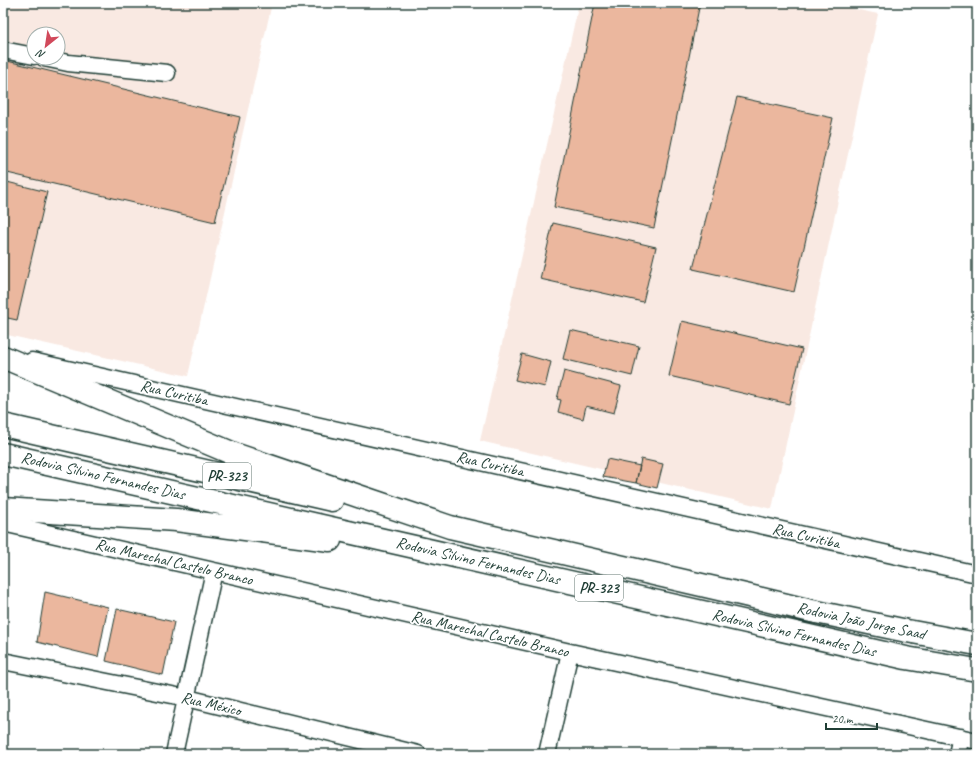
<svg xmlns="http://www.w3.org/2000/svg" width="980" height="757" font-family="Caveat,sans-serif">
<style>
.built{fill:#f9e9e2;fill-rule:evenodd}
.building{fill:#ebb79e;stroke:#1f3d34}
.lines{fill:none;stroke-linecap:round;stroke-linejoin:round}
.minor-casing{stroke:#1f3d34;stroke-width:19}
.highway-casing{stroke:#1f3d34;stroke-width:25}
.minor{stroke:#fff;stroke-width:16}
.highway{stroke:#fff;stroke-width:22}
.labels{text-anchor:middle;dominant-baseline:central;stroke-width:3.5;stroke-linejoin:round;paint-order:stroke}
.shield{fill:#fff;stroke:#627771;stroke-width:1}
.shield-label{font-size:15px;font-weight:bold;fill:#1f3d34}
.street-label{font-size:16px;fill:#1f3d34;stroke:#fff}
</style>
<rect width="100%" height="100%" fill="#fff"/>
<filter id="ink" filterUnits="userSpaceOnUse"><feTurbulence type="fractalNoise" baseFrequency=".025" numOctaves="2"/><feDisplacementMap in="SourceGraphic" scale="8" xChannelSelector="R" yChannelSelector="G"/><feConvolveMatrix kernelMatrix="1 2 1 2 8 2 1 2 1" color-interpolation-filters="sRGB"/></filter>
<g filter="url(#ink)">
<!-- built -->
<path class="built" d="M3,3H272L188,376L3,334ZM34,34H58V58H34Z
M579,3H826L878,14L772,509L480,441Z"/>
<!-- building -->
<path class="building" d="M595,3H700L654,228L554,207Z
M3,60L240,117L215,222L3,172Z
M737,97L833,118L794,292L693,269Z
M3,181L47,192L17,320L3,317Z
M553,223L656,247L643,302L540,279Z
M682,321L802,349L789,404L669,376Z
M570,330L639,346L632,376L563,359Z
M522,354L551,362L545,387L515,380Z
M564,371L621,386L614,413L586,406L583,419L558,412L561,400L557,399Z
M607,459L640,466L636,483L603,477Z
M641,459L663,464L657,488L636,483Z
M45,592L108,607L98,657L37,642Z
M117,609L174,622L163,675L106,661Z"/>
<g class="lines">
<defs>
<path id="minor" d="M3,50L34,56
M44,58L68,63L167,73
M32,361L977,574
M3,523L570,652L977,741
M3,661L187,698L418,754
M174,754L214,571
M547,754L570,652
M957,754L961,737"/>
<path id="highway" d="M3,357L234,454L450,527L745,595L807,610L907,631L977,644
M3,425L332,500
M3,454L906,658L977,670
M3,509L176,520L330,540"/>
</defs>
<!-- minor casing -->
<use href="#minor" class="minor-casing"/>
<!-- highway casing -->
<use href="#highway" class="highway-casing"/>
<!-- minor -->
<use href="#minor" class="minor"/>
<!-- highway -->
<use href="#highway" class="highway"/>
</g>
</g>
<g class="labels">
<!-- shield labels -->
<g class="shield">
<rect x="203" y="463" width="48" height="26" rx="3"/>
<rect x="575" y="575" width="48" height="26" rx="3"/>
</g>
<g class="shield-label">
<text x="227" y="476">PR-323</text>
<text x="599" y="588">PR-323</text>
</g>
<!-- street labels -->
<g class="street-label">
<text transform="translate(174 393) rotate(13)">Rua Curitiba</text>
<text transform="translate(490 464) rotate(13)">Rua Curitiba</text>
<text transform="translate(103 476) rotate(13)">Rodovia Silvino Fernandes Dias</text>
<text transform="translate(806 536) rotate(13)">Rua Curitiba</text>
<text transform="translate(478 561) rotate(13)">Rodovia Silvino Fernandes Dias</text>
<text transform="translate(174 562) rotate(13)">Rua Marechal Castelo Branco</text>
<text transform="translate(861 621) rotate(12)">Rodovia João Jorge Saad</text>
<text transform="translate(794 633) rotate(13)">Rodovia Silvino Fernandes Dias</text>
<text transform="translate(490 634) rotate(13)">Rua Marechal Castelo Branco</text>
<text transform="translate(211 704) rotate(13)">Rua México</text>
</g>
</g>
<!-- margin -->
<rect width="980" height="757" fill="none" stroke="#fff" stroke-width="16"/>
<rect x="8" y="8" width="964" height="741" fill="none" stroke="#1f3d34" stroke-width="1.5" filter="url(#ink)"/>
<!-- north arrow -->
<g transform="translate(46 46) rotate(210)"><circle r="19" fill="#ffffff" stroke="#a5b1ae"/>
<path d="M0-3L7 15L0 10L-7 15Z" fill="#d1495b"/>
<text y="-6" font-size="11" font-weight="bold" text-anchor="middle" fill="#1f3d34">N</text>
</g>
<!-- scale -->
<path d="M826 723v6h51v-6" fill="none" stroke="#1f3d34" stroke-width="2"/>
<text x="832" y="723" font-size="12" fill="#1f3d34" stroke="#ffffff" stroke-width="3" paint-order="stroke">20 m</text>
</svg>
